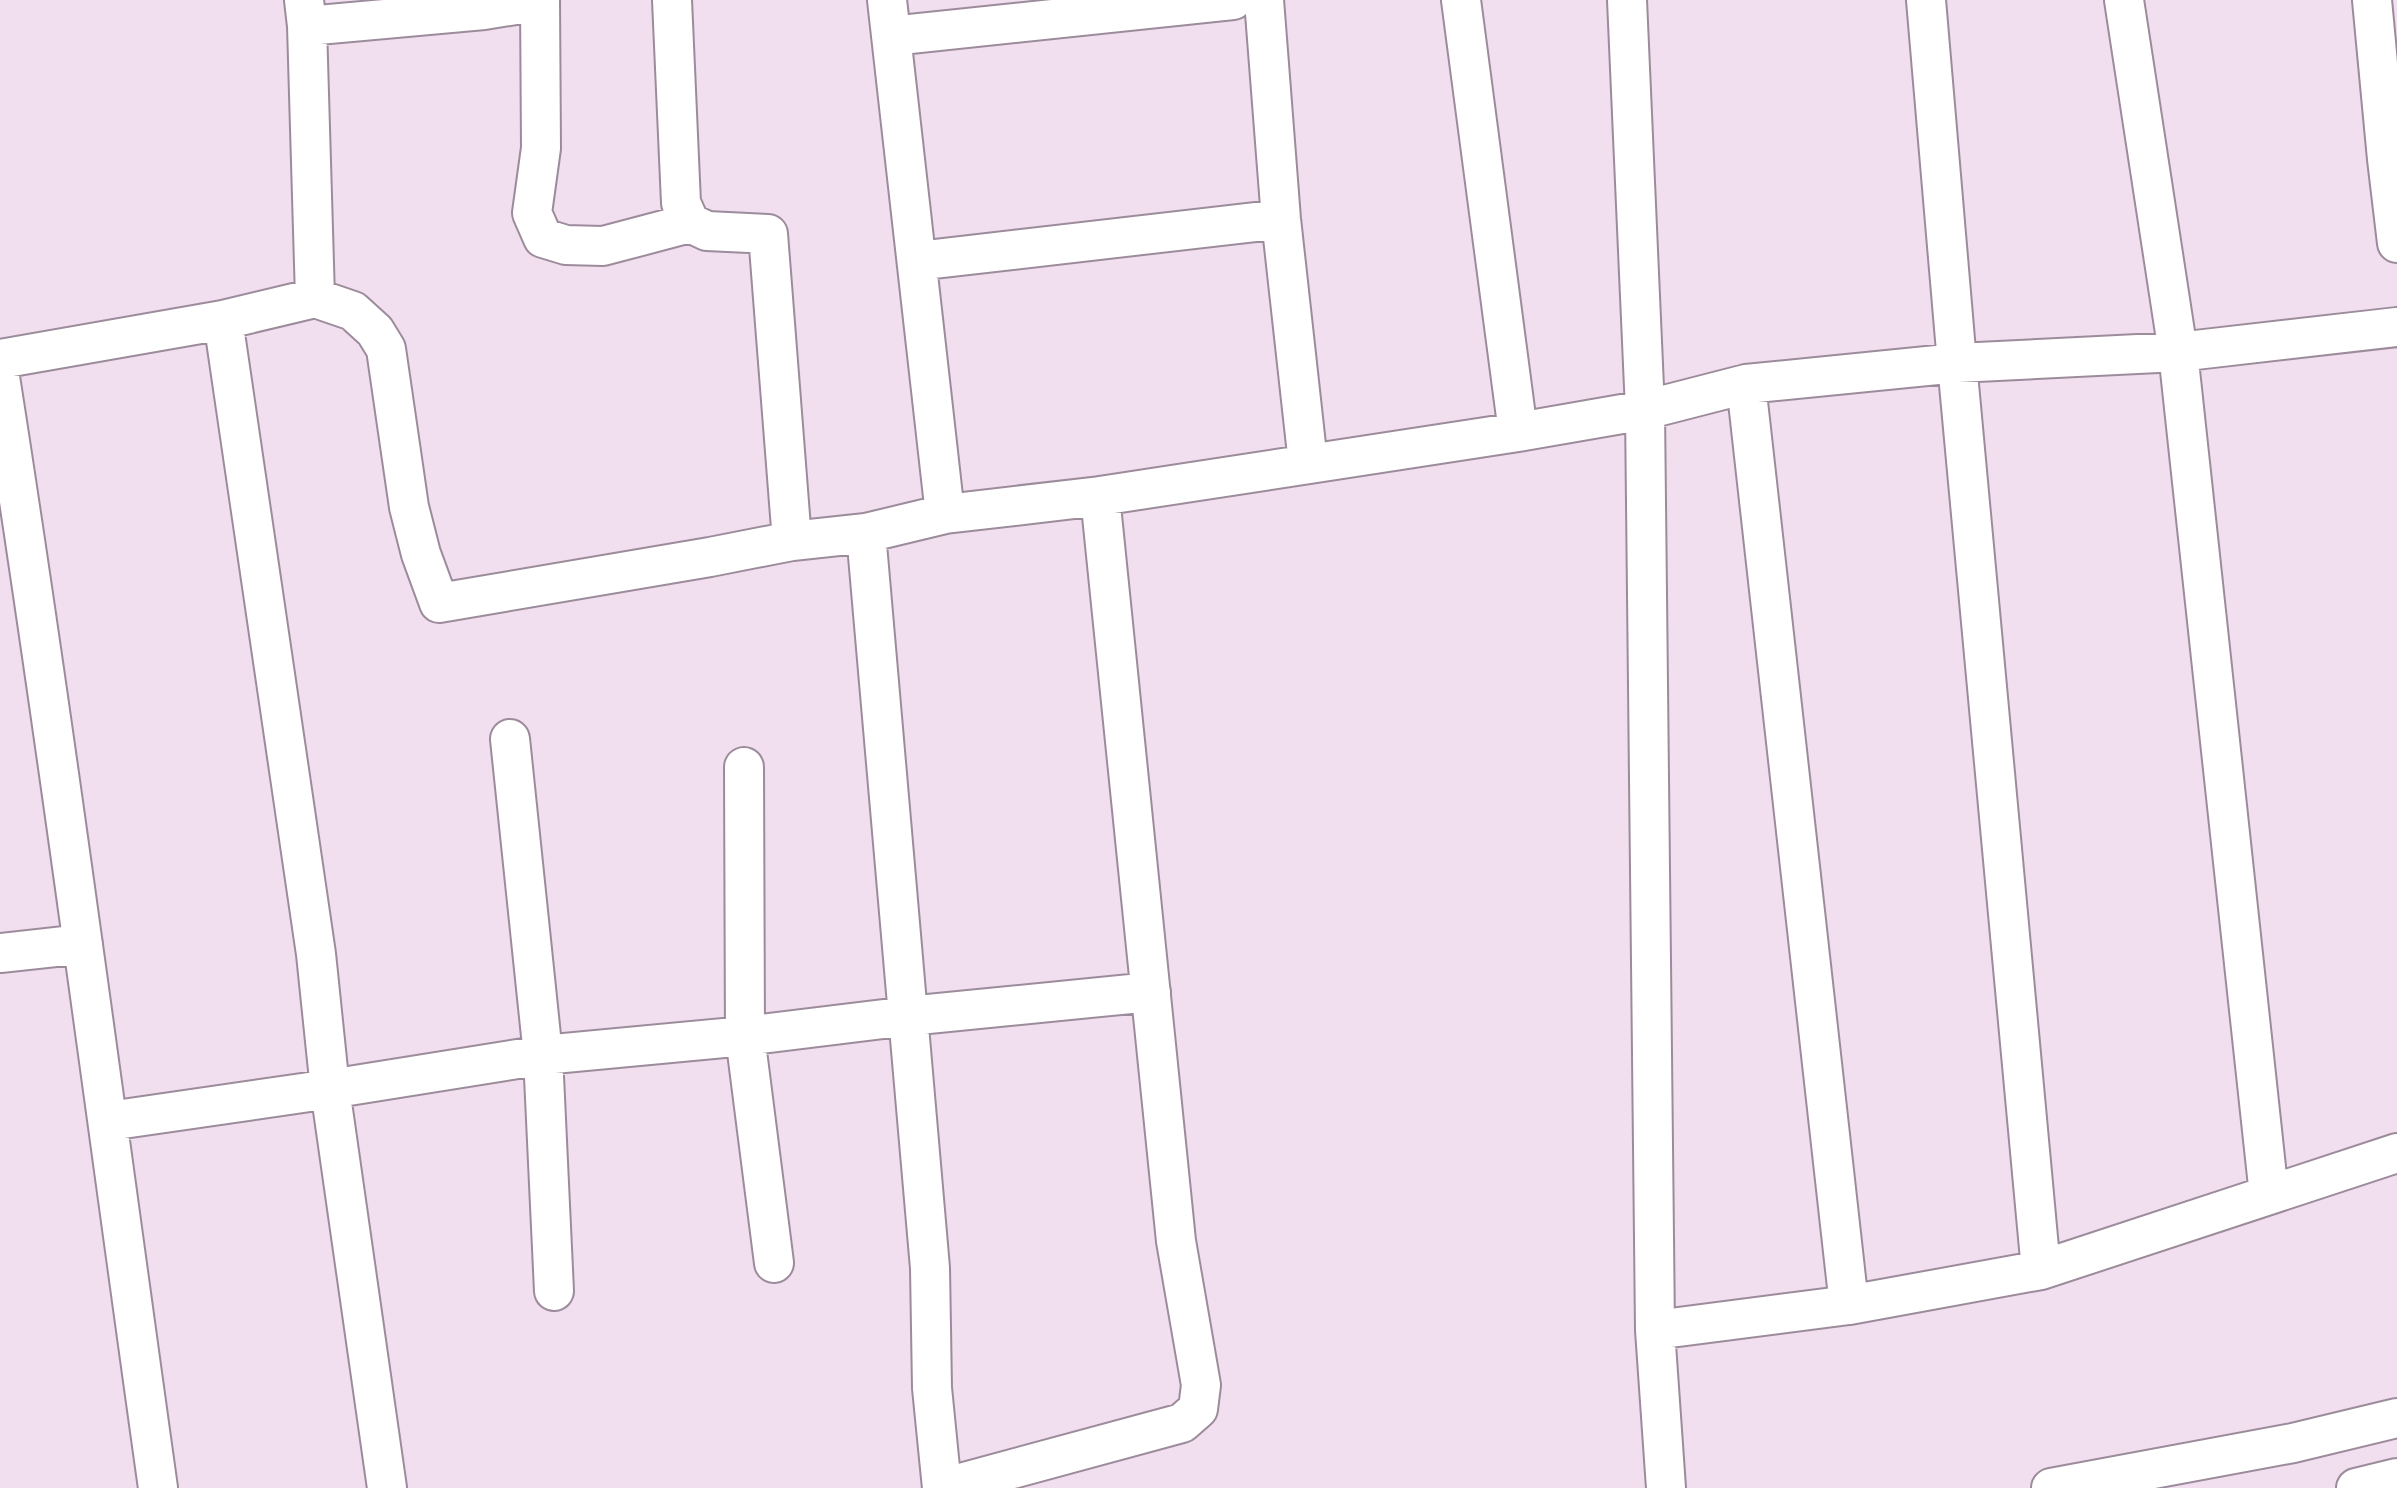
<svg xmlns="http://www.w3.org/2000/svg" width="2397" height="1488" font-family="Cabin,sans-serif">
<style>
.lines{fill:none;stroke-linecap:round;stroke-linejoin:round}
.minor-casing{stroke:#9c8c9b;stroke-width:42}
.minor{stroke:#fff;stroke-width:38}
</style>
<rect width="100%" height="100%" fill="#f1deef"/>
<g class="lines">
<defs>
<path id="minor" d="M304,0L307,26L315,298
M540,0L541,148L532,213L543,238L566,245L603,246L690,223
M672,0L681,203L690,223L707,231L768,234L792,541
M887,0L945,514
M1264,0L1281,219L1308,463
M1461,0L1518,432
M1627,0L1645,410L1655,1330L1666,1488
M2124,0L2178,352L2269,1195
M2372,0L2387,159
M307,26L484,10L540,1
M891,36L1233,0
M2397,158L2387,159L2397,243
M917,261L1281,219
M0,359L223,320
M0,377C58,747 106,1118 158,1488
M866,533L930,1268L932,1388L942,1488
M510,739L543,1055L554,1291
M744,767L745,1036L774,1263
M0,953L83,944
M109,1121L330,1089L543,1055L745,1036L908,1016L1151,992
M2041,1270L2397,1153
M1849,1305L2041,1270L1957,363L1926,0
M1655,1330L1849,1305L1746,384
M387,1488L330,1089L316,954L223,320L315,298L353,311L375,331L386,349L409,507L421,554L439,603L710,557L792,541L866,533L945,514L1100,496L1518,432L1645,410L1746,384L1957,363L2178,352L2397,327
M942,1488L1182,1423L1198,1409L1201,1385L1176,1241L1100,496
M2051,1488L2293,1443L2397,1418
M2356,1488L2397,1478"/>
</defs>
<!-- minor casing -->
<use href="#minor" class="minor-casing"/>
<!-- minor -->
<use href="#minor" class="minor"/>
</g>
</svg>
